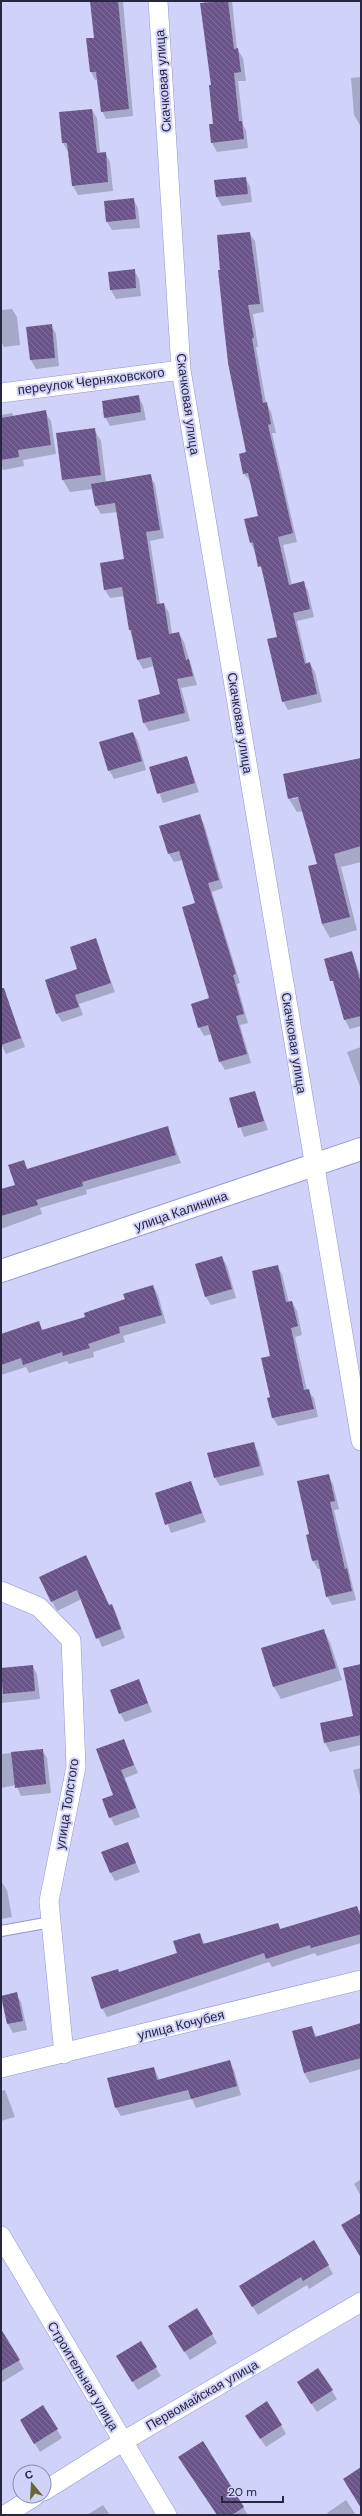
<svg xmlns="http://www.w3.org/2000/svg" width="362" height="2516" font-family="'DM Sans',sans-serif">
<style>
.shadow{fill:#0003;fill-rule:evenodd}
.building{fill:url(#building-back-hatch)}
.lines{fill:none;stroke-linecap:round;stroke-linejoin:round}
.lane-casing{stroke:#9395d1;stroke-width:12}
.street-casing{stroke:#9395d1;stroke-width:20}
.secondary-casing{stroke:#9395d1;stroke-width:24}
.lane{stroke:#fff;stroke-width:10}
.street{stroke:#fff;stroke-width:19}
.secondary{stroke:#fff;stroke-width:22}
.labels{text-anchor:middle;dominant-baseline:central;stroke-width:4;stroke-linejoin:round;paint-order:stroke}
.street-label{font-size:13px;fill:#27273f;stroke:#d0d2f9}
</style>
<defs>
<pattern id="building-back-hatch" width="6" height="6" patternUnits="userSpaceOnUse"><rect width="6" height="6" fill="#6b548b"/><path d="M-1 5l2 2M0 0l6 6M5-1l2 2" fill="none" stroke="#806e9a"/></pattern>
</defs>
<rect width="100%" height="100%" fill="#d0d2f9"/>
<!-- shadow -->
<path class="shadow" d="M91,1H123L133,116L106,119L102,111L98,80H95L91,72L87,39H95Z
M204,1H232L237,49L243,58L246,81H238L243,125L246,130L248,148L217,152L212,143L211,125H214L212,86Z
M361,77V127L354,115L351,78Z
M92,110L97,118L100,153H105L110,162L113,191L78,195L73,186L68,152L63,143Z
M245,178L250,186L252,202L222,206L217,197L215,181Z
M133,199L138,208L140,228L112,230L107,222Z
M249,233L255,241L264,312L253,314L258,347H256L266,403L271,412L276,433H272L297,542L283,545L292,585L303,582L308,591L314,617L297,621L307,664H310L315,672L322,702L288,710L283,701L278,638L264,575L251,543L259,516L251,482L244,474L247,453L237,411L223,323L218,236Z
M134,270L139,279L141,296L116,299L111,290L109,273Z
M12,309L17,317L20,345L4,347L1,341V310Z
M51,325L56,334L59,366L36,369L31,360L28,328Z
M138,396L143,405L146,420L110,426L105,417Z
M45,412L51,421L56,454L23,460L24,466L3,470L1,466V415L12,413L14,417Z
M94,429L101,441L106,482L150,476L155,484L164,538L150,541L160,605L164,604L169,613L172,634L179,633L184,642L197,685L181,688L190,721L149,731L144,723L161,695L154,666L143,669L138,660L130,630L125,596L110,598L105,590L125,560L117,512L101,514L96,506L93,489L70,492L63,480Z
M133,733L138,741L146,770L114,779L109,770Z
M187,757L199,792L163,803L150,768Z
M361,759V862L341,867L357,930L330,938L322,924L310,867L318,865L303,811L297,812L289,799ZM303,795V797L292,799V797Z
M199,815L204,824L223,888L212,892L240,983L237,984L248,1023L240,1025L251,1063L225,1070L220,1062L212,1034L204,1036L199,1027L210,999L196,904L183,860L174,862L169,854Z
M95,940L115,992L79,1004L83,1015L62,1022L57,1014Z
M352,953L361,977V1026L350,1029L345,1020L326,960Z
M5,993L25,1047L6,1054L1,1044V994Z
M361,1047V1089L347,1052Z
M254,1092L268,1130L244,1137L230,1099Z
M167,1127L181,1163L86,1190L87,1194L40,1208L42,1214L1,1229V1191L16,1186L23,1161L28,1170Z
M222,1257L227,1266L236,1298L211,1305L206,1297L196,1265Z
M277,1266L282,1274L289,1303L292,1302L297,1311L302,1335L295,1337L307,1390L314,1398L318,1417L278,1426L273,1418L271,1398Z
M153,1286L158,1295L166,1323L123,1336L125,1342L93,1352L94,1357L69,1364L67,1361L29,1373L26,1367L1,1375V1337L38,1323L43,1331L87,1318Z
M253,1443L258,1452L264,1475L220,1486L215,1478Z
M328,1475L333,1484L339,1509L334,1510L356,1600L332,1605L327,1596L321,1569H318L313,1561L310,1535Z
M190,1482L206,1522L171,1533L156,1494Z
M86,1557L109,1605H111L116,1613L125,1638L102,1647L82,1599L57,1611L40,1578Z
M323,1630L330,1642L342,1680L281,1699L274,1687Z
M32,1666L37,1674L40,1699L1,1703V1670Z
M361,1666V1745L330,1752L325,1743L321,1724L355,1717Z
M139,1680L152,1712L125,1722L120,1713Z
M124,1740L138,1773L125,1778L140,1817L115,1826L110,1817Z
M42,1750L47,1758L51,1793L21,1796L16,1785L1,1788V1754Z
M361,1768V1799L353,1770Z
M127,1843L140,1872L115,1881L110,1872Z
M1,1881L7,1890L12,1917L1,1919Z
M357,1907L359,1911L361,1910V1943L317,1956L315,1953L272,1967L269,1962L107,2017L102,2008L119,1973L178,1954L199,1934L205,1944L278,1924L281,1930Z
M16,1994L21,2002L27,2030L13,2033L8,2024L2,1996Z
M361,2025V2069L310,2083L304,2073L311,2027L317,2037Z
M229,2061L234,2070L241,2095L196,2108L192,2099L121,2116L116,2108L154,2068L160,2081Z
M5,2090L15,2117L1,2121V2091Z
M361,2179V2196L354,2184Z
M328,2265L333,2274L309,2289L307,2285L258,2315L245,2295Z
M1,2332L24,2369L1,2383Z
M212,2334L217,2343L190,2360L174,2335Z
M140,2343L161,2376L138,2390L122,2365Z
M303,2391H332L337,2399L317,2412Z
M43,2407L62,2438L40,2452L26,2429Z
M251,2425H281L286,2434L266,2447Z
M203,2442L243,2507L248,2515H217Z
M346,2500L356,2515H328L327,2513Z
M103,2505L110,2515H87Z"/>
<!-- building -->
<path class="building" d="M90,1H118L129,109L101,112L96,72H90L86,38H94Z
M228,1L234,49L238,48L241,72L234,73L239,121H242L244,139L211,143L209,124H213L209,85H211L200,3Z
M92,109L97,153L106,152L108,182L72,186L67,143H62L59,112Z
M246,177L248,194L216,197L214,180Z
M134,198L136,219L106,222L104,201Z
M250,232L260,304L248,305L254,338H252L263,403L267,402L271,424L268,425L293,533L278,537L289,585L304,581L310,609L293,613L305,664L310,662L317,694L282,702L267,639L277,637L261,566L258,567L253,542L250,543L244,519L258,516L248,473L243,474L239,454L246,452L228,363L218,270H220L217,235Z
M135,269L136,288L110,290L108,272Z
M52,324L55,358L30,360L26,327Z
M139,395L141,412L104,418L102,401Z
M46,410L51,445L18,450L19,457L1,460V418Z
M95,428L101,475L62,480L56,433Z
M151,474L160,530L146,532L157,604L164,603L169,634L179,632L186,660L189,659L193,676L177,679L185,713L143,723L138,700L160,694L151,657L137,660L131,630H129L122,587L104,590L100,563L124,559L115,503L95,506L91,484Z
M133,732L142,761L108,771L99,742Z
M187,756L195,783L157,794L149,767Z
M361,758V846L334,854L350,917L322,924L308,866L317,864L298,797L288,799L283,774Z
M200,814L219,880L208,883L236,974L233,975L244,1014L236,1016L247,1054L219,1062L208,1025L198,1028L191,1004L209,998L182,907L195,903L179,851L168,854L159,826Z
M96,938L111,983L75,995L79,1007L56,1014L45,980L77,969L70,947Z
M352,951L361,984V1016L344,1020L333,981H330L324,959Z
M1,988H4L21,1038L1,1045Z
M255,1091L264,1121L238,1128L229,1098Z
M168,1126L176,1155L82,1182L83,1186L36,1200L38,1205L1,1216V1189L15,1185L8,1165L24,1160L27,1169Z
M222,1256L232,1289L205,1297L195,1264Z
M278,1265L286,1302L292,1301L298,1326L291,1328L304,1390L309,1389L314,1409L272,1418L267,1398L270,1397L261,1358L270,1356L252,1271Z
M153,1285L162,1315L119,1327L120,1333L88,1344L90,1348L63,1356L62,1352L23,1365L21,1358L1,1365V1334L39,1321L42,1330L85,1317L84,1313L125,1299L123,1294Z
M254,1442L260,1466L214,1478L207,1453Z
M329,1474L335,1501L330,1502L345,1569L347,1568L352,1591L326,1597L318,1560L312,1561L306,1535L309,1534L297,1481Z
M191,1481L202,1513L165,1525L155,1493Z
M86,1555L109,1605L112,1604L121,1629L96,1639L77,1590L51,1602L39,1577Z
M324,1629L336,1668L273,1687L261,1648Z
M361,1664V1735L324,1743L320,1723L353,1716L343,1668Z
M33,1665L35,1691L3,1694L1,1668Z
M139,1679L148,1703L119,1714L110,1690Z
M124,1739L134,1765L121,1770L136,1808L109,1818L102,1799L113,1795L96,1749Z
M43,1749L46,1784L15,1788L11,1752Z
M128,1842L136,1863L110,1873L101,1852Z
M357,1906L361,1918V1934L311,1948L310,1945L266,1959L264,1953L101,2009L91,1977L118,1969L119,1972L177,1953L173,1941L200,1933L203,1944L278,1923L280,1929Z
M17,1992L23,2021L7,2024L1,1996Z
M361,2023V2058L304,2073L292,2031L312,2026L315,2037Z
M230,2060L237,2086L191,2099L188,2090L115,2108L107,2078L154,2067L157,2080Z
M361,2213V2258L341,2225Z
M314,2240L329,2265L303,2281L301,2277L252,2307L239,2286Z
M197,2308L213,2334L184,2352L168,2326Z
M1,2329L20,2360L1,2371Z
M141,2341L157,2367L132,2382L116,2356Z
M318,2368L333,2390L311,2404L297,2382Z
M267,2401L282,2425L260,2439L245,2416Z
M43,2405L58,2429L34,2444L20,2420Z
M203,2441L244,2507L232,2515H217L178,2457Z
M361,2467V2508L343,2479Z"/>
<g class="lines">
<defs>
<path id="lane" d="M1,1931L51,1922"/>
<path id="street" d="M158,1L181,370L361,1441
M1,393L181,370
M1,1591L39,1607L71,1640L76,1767L49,1901L64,2054
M1,2068L361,1980
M1,2236L167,2515
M44,2491L122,2442L361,2302
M5,2515L35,2496"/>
<path id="secondary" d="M1,1271L361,1149"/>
</defs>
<!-- lane casing -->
<use href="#lane" class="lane-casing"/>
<!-- street casing -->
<use href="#street" class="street-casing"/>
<!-- secondary casing -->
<use href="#secondary" class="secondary-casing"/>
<!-- lane -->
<use href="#lane" class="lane"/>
<!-- street -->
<use href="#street" class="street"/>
<!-- secondary -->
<use href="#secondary" class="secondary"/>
</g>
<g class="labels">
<!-- street labels -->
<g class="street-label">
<text transform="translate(163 81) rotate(-94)">Скачковая улица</text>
<text transform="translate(91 381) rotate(-7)">переулок Черняховского</text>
<text transform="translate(188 404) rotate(82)">Скачковая улица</text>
<text transform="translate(240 723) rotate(81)">Скачковая улица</text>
<text transform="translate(294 1043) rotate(81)">Скачковая улица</text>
<text transform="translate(181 1211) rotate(-19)">улица Калинина</text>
<text transform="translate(67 1804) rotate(-81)">улица Толстого</text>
<text transform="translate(181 2025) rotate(-14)">улица Кочубея</text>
<text transform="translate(83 2376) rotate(59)">Строительная улица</text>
<text transform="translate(202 2395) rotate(-30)">Первомайская улица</text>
</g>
</g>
<!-- border -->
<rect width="362" height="2516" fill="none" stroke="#27273f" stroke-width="4"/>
<!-- north arrow -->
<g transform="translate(32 2484) rotate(342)"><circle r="19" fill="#d0d2f9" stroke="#8c8eaf"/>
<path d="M0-3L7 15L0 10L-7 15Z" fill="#6d6633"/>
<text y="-6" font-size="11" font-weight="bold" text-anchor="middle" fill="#27273f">С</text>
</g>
<!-- scale -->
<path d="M222 2496v6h61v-6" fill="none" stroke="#27273f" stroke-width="2"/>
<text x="228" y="2496" font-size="12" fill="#27273f" stroke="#d0d2f9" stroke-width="3" paint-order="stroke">20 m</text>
</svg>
